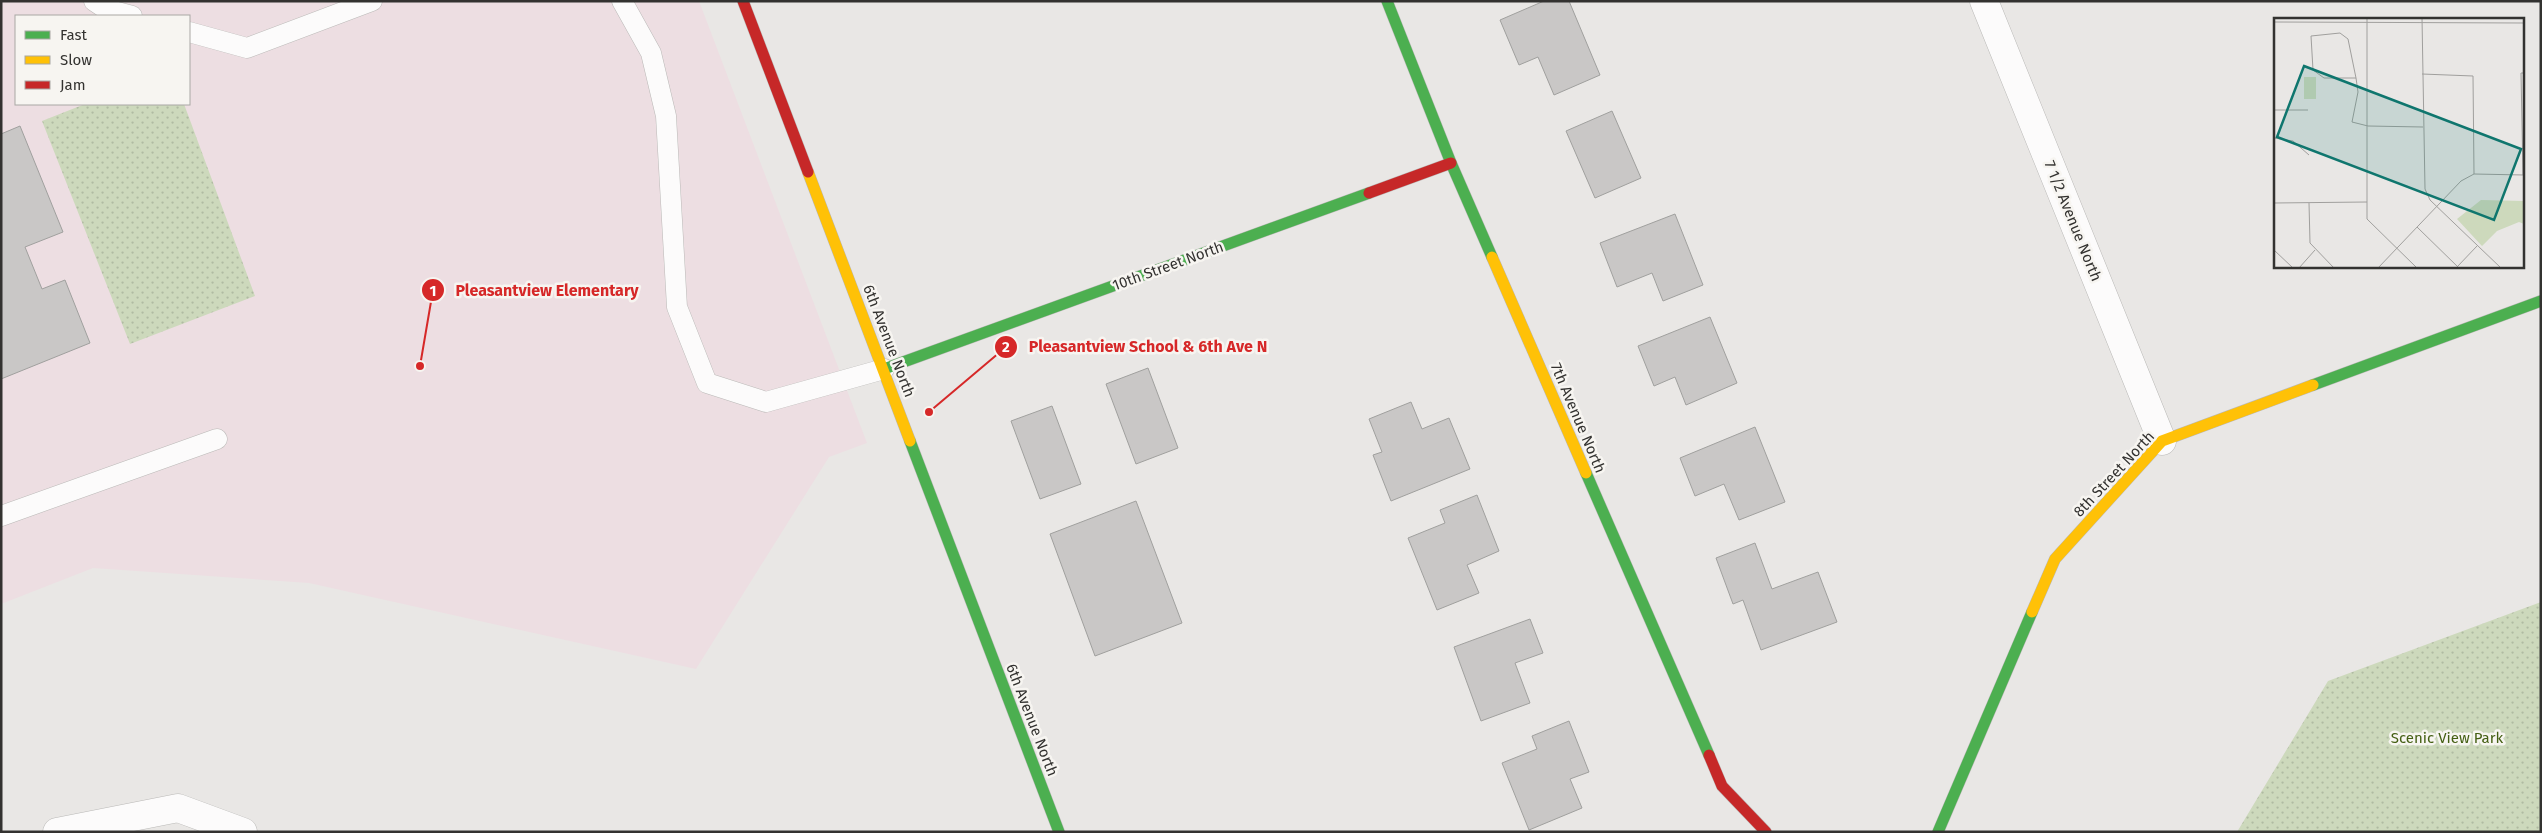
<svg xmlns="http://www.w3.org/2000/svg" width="2542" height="833" font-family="'Fira Sans',sans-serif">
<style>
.education{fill:#eddee2;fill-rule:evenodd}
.park{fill:url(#park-dots)}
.building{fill:#c9c7c6;stroke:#a0a09e}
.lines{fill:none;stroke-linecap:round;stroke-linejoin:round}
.lane-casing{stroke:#bab9b7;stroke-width:21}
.street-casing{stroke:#bab9b7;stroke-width:29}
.fast-casing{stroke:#bab9b7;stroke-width:12}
.slow-casing{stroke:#bab9b7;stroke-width:12}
.jam-casing{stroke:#bab9b7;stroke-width:12}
.lane{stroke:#fcfbfb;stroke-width:20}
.street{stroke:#fcfbfb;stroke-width:28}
.fast{stroke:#4caf50;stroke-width:11}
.slow{stroke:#ffc107;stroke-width:11}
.jam{stroke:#c62828;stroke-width:11}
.labels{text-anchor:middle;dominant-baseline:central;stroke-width:5;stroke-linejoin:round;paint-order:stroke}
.street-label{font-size:15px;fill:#333230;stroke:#f7f5f1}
.park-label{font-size:15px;fill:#445f13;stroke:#f7f5f1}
.inset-road{fill:none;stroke:#a09f9d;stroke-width:1}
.view{fill:#0f766e;fill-opacity:0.15;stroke:#0f766e;stroke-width:2.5}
.inset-edge{fill:none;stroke:#333230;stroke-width:2.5}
.leader{fill:none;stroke:#d62828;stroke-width:2}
.callout-dot{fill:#d62828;stroke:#f7f5f1;stroke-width:2}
.mark-label{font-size:15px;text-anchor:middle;font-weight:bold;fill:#fff}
.callout-label{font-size:16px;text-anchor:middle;font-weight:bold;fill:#d62828;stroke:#f7f5f1;stroke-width:5;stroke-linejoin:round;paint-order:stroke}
</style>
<defs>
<pattern id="park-dots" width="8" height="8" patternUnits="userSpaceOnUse" patternTransform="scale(1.25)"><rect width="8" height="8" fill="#cdd9bc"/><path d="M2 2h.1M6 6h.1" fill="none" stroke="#b0bba2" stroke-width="1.8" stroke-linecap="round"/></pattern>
</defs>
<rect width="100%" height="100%" fill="#e9e7e5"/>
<!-- education -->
<path class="education" d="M1,1H699L867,443L829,457L696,669L309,583L93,568L1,604ZM16,16H189V104H16Z"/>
<!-- park -->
<path class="park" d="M85,104H184L255,296L130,344L42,121Z
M2541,602V832H2237L2328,681Z"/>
<!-- building -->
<path class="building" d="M1544,1H1569L1600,75L1554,95L1538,57L1519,65L1500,20Z
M1612,111L1641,178L1595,198L1566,131Z
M20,126L63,232L25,247L42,289L65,280L90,343L1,379V134Z
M1675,214L1703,285L1663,301L1652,273L1617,287L1600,243Z
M1710,317L1737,383L1686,405L1675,377L1654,386L1638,346Z
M1148,368L1178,448L1136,464L1106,384Z
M1411,402L1422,429L1449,418L1470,469L1391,501L1373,455L1382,452L1369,419Z
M1052,406L1081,484L1040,499L1011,421Z
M1755,427L1785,502L1739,520L1724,484L1695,496L1680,458Z
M1477,495L1499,551L1467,565L1479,593L1437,610L1408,538L1445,523L1440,510Z
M1136,501L1182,623L1095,656L1050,534Z
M1755,543L1772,589L1818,572L1837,622L1761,650L1743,600L1733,604L1716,558Z
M1530,619L1543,653L1515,663L1530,703L1481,721L1454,647Z
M1569,721L1589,772L1570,779L1582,808L1529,830L1502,763L1537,749L1532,736Z"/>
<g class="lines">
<defs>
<path id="lane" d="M94,1L106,9L132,16
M622,1L651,53L666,116L677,307L707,383L766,402L884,369
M189,32L247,48L372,1
M1,516L217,439"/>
<path id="street" d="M1984,1L2162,441
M57,832L178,808L243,832"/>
<path id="fast" d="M1387,1L1451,163L1492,257
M884,369L1369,193
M2313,385L2541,301
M910,441L1059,832
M1586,473L1709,755
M1938,832L2032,612"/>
<path id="slow" d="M808,172L910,441
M1492,257L1586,473
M2032,612L2055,559L2162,441L2313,385"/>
<path id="jam" d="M743,1L808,172
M1369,193L1451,163
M1709,755L1722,786L1766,832"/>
</defs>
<!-- lane casing -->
<use href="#lane" class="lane-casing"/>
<!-- street casing -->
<use href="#street" class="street-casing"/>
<!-- fast casing -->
<use href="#fast" class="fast-casing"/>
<!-- slow casing -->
<use href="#slow" class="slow-casing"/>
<!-- jam casing -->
<use href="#jam" class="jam-casing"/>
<!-- lane -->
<use href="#lane" class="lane"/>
<!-- street -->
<use href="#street" class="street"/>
<!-- fast -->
<use href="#fast" class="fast"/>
<!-- slow -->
<use href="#slow" class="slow"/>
<!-- jam -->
<use href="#jam" class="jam"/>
</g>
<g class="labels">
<!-- street labels -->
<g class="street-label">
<text transform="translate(2073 221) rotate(68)">7 1/2 Avenue North</text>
<text transform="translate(1168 266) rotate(-20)">10th Street North</text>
<text transform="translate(889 341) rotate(69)">6th Avenue North</text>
<text transform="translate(1578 418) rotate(67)">7th Avenue North</text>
<text transform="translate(2114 474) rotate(-47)">8th Street North</text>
<text transform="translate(1032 720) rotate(69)">6th Avenue North</text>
</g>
<!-- park labels -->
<g class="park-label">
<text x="2447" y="738">Scenic View Park</text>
</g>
</g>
<!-- overview -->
<g transform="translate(2274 18)">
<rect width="250" height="250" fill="#e9e7e5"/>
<path d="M30,59H42V81H30ZM207,182L250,183V206L245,204L223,213L208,228L183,201Z" fill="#cdd9bc"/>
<path class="inset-road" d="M93,0V201L143,250M148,0L151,171L156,182L227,250M0,4L250,5M148,56L199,58L200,156M82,60H50L39,52L37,18L66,15L74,21L82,60L84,74L78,104L94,108L149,109M0,92H34M0,120L19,123L35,137M249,157L247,55H250M0,185L93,184M35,185L36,225L60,250M143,209L185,250M0,232L19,250M183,249L203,228M25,250L41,232M104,250L187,163L200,156L250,157"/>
<path class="view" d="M30,48L247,131L220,202L3,119Z"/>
<rect width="250" height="250" class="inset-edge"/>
</g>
<!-- callouts -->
<path class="leader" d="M420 366L433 290M929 412L1006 347"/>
<g class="callout-dot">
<circle cx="420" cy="366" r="5"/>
<circle cx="929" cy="412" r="5"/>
<circle cx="433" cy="290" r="12"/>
<circle cx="1006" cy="347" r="12"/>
</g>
<g class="mark-label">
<text x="433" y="296">1</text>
<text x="1006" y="352">2</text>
</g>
<g class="callout-label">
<text x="547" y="296">Pleasantview Elementary</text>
<text x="1148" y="352">Pleasantview School &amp; 6th Ave N</text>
</g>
<!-- border -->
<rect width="2542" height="833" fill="none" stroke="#333230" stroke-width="5"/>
<!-- legend -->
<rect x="15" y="15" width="175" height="90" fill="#f7f5f1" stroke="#a9a7a4"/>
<rect x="25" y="31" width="25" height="8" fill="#4caf50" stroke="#a9a7a4"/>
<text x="60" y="40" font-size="15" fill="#333230">Fast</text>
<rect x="25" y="56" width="25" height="8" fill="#ffc107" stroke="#a9a7a4"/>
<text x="60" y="65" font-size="15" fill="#333230">Slow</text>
<rect x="25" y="81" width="25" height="8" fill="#c62828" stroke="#a9a7a4"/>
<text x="60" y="90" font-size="15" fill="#333230">Jam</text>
</svg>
